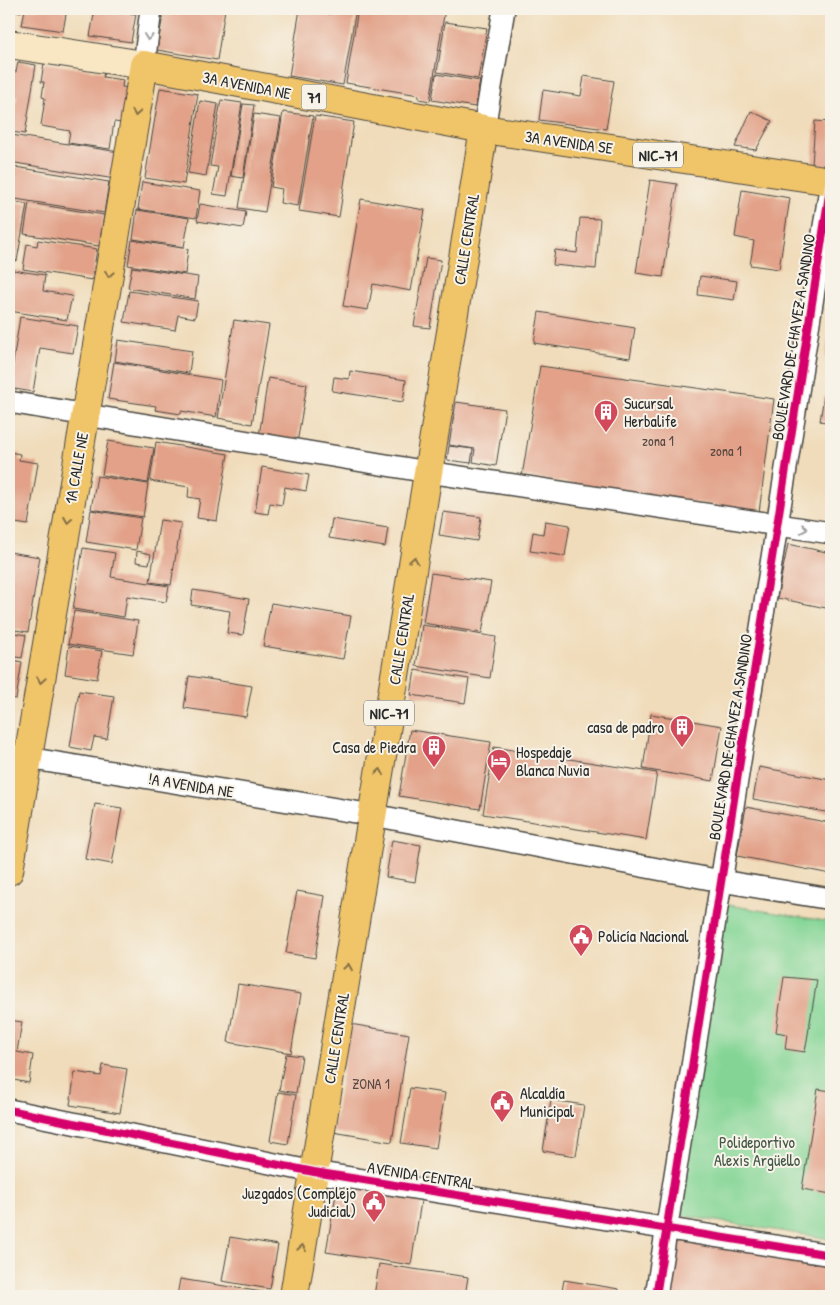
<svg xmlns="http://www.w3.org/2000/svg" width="840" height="1305" font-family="'Patrick Hand',sans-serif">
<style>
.green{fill:#84d595;stroke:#588060}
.building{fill:#e2a188}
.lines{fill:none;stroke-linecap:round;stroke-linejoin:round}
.street-casing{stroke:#494640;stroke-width:24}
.secondary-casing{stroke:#494640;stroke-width:30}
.highway-casing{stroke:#494640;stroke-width:30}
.street{stroke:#fff;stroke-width:21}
.secondary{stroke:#f9e7c3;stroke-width:28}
.highway{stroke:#f0c469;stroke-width:28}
.cycleway-casing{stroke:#f7f3e8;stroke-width:11}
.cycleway{stroke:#d6006c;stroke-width:8}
.oneway{stroke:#a0a0a0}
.oneway2{stroke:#847047}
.labels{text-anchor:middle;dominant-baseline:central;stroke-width:4;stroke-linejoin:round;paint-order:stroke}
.number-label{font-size:14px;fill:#594842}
.shield{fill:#f7f3e8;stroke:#686764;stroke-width:1}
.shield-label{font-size:15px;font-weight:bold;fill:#2b2b2b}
.street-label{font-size:16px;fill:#2b2b2b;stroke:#f7f3e8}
.poi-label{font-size:16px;fill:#2b2b2b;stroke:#f7f3e8;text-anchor:start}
.park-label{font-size:16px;fill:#415646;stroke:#f7f3e8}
</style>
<rect width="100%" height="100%" fill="#f7f3e8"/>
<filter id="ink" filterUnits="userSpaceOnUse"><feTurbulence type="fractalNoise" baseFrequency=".02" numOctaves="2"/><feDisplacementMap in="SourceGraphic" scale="10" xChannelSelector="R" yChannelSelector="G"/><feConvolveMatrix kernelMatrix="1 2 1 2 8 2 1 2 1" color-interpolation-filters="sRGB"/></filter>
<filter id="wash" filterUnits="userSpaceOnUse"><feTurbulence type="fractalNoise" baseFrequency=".0096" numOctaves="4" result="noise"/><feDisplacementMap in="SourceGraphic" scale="20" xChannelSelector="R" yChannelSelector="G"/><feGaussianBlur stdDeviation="1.12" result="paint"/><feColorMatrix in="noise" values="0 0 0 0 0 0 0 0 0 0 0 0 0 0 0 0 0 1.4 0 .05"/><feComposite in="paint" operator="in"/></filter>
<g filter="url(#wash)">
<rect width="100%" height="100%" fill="#f0dcba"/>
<!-- green -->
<path class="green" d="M722,904L831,922V1239L672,1214Z"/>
<g id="blocks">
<!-- building -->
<path class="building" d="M9,9H22L21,12Z
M25,9H67L63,31L22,25Z
M95,9L136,14L131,42L90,36Z
M164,9H225L217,60L157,50Z
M300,9L330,14L331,9H356L343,85L289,76Z
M358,9H445L430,101L419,99V95L346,83Z
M445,22L487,28L478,79L437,72Z
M18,62L36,65L25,134L11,132L17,95L9,94V71L16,72Z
M44,63L104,72L103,77L123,80L122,87L129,88L123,123L114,122L110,149L68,143L70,131L41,126L45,98L42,97L44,82H41Z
M436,74L480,81L475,107L432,100Z
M584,76L614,81L606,129L539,120L543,90L581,96Z
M160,88L198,94L184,184L145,178Z
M221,100L242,103L227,196L213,194L218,167L210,166Z
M200,101L218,104L206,176L188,173Z
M243,104L254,105L243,178L231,176Z
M751,111L772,121L756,150L735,147Z
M283,112L313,116L298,206L280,203L282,189L271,187Z
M254,114L281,118L265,212L239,208Z
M315,116L354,122L339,217L299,211Z
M815,121L831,122V166L812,165Z
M11,135L119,152L115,179L9,162Z
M9,166L109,182L104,213L9,198Z
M650,180L677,184L663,277L636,273Z
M142,182L200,191L196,218L138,209Z
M742,190L790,198L779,269L750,265L754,241L735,237Z
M361,199L425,210L411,291L373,284L368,310L343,306Z
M9,201L27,204L17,261L9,259Z
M29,203L104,215L99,246L24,234Z
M200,204L246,212L243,228L197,221Z
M137,210L189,218L184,247L133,239Z
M580,218L600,219L596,269L553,265L555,250L577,253Z
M38,240L97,249L92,280L23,269L27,244L37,246Z
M132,240L188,249L185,274L128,265Z
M426,258L441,260L430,328L414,326Z
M132,267L198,277L195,299L128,288Z
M13,270L45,275L43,291L72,296L67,320L9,311Z
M700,276L737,281L734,300L698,295Z
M129,291L198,301L195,318L178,315L175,330L124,322Z
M539,312L635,328L630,358L534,343Z
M20,317L78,326L73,353L40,348L33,392L9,388Z
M234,320L269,325L252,424L218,418Z
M830,324H831V359H825Z
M9,331H12L10,343H9Z
M118,340L192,351L189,373L115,361Z
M114,362L221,380L216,417L181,411V414L155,410L156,406L108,399Z
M540,366L774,399L759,512L522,476Z
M350,371L406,380L403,402L332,391L334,377L349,379Z
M268,378L307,384L297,443L259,436Z
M824,396L831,397V423L820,421Z
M456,402L505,409L496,466L473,462L475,449L449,445Z
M108,441L154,448L148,483L102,475Z
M156,442L228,454L217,521L197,518L200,499L188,497L189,487L150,481Z
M449,446L473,449L471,463L447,460Z
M9,452L20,454L19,460L38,463L28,525L9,522Z
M262,467L309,475L306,491L285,487L282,505L270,503L268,514L255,512Z
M97,476L148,484L143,517L91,509Z
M91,510L141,518L136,550L86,542Z
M443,512L481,517L477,541L439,535Z
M332,519L388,528L385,547L329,538Z
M160,520L181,523L171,585L150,582Z
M545,521L570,525L565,556L530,551L533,532L543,534Z
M788,544L831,553V609L777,598Z
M83,548L115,553L111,577L169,586L166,602L127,596L124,617L73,609Z
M137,551L151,554L149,564L136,562Z
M9,552L40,557L28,632L9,629Z
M431,573L491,582L482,633L423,623Z
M193,590L249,599L243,635L227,633L230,611L191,605Z
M271,603L351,616L343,659L263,646Z
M74,611L138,621L133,654L68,644Z
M422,625L496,637L490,678L416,666Z
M9,632L26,635L22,658L9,656Z
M69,646L102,651L97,679L65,674Z
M9,659L22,662L16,699L9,698Z
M415,670L469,679L465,703L411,695Z
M189,676L252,686L246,717L184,708Z
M79,691L114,696L107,739L94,737L91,751L70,747Z
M651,714L722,726L713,781L643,769Z
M410,730L491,742L480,809L399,796Z
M494,747L657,773L646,840L483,814Z
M759,767L831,780V813L753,799Z
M95,804L122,808L112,864L85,859Z
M746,807L831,823V874L737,856Z
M392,840L421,845L415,882L386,877Z
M297,891L325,896L315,958L286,953Z
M784,977L817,980L805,1052L785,1049L787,1034L776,1032Z
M238,984L301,994L291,1053L228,1042Z
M9,1020L22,1022L17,1052L33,1055L29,1083L9,1079Z
M350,1024L409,1034L392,1142L333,1132Z
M286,1054L302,1056L296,1093L279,1090Z
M103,1065L127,1069L120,1113L70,1105L75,1072L101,1076Z
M410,1088L445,1093L436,1148L401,1143Z
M818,1089L831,1091V1194L802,1189Z
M278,1092L296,1095L288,1144L270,1141Z
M551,1100L584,1105L576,1156L543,1151Z
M338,1182L422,1195L411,1265L326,1252Z
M230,1237L278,1245L270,1289L222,1281Z
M673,1237L831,1262V1296H664Z
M379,1264L468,1277L465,1296H374Z
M180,1279L269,1293L268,1296H177Z
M564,1280L619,1289L618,1296H561Z"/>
</g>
</g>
<g filter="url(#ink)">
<use href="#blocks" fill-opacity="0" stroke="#494640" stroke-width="1"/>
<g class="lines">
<defs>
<path id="street" d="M144,65L151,9
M484,129L504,9
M9,402L428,472L831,533
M9,755L373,815L721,881L831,899
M9,1110L314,1172L831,1255
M656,1296L831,182"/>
<path id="secondary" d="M9,44L144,65"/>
<path id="highway" d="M9,871L144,65L484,129L831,181
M294,1296L484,129"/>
</defs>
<!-- street casing -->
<use href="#street" class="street-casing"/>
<!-- secondary casing -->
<use href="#secondary" class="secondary-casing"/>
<!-- highway casing -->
<use href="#highway" class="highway-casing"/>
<!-- street -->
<use href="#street" class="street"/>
<!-- secondary -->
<use href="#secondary" class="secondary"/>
<!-- highway -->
<use href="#highway" class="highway"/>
<defs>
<path id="cycleway" d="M9,1110L314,1172L831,1255
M656,1296L831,182"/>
</defs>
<!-- cycleway casing -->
<use href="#cycleway" class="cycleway-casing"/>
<!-- cycleway -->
<use href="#cycleway" class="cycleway"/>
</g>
<!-- one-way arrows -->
<defs><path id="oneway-chevron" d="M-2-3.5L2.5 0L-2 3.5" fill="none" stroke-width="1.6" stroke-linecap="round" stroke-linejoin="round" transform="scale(1.25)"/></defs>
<g class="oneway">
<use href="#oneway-chevron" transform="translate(148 37) rotate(97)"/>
<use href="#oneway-chevron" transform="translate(804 529) rotate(10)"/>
</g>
<g class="oneway2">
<use href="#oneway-chevron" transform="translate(136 113) rotate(100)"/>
<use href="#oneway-chevron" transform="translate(109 274) rotate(100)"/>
<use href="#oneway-chevron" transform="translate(68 520) rotate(100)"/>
<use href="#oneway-chevron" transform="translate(414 560) rotate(-81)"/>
<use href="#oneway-chevron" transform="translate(41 680) rotate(100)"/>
<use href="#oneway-chevron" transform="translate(380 772) rotate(-81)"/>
<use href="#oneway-chevron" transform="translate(348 967) rotate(-81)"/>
<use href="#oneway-chevron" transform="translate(302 1248) rotate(-81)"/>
</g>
</g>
<!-- icons -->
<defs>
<symbol id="building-pin" viewBox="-11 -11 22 30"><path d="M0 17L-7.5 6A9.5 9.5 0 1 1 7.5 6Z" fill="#d1495b" stroke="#f7f3e8"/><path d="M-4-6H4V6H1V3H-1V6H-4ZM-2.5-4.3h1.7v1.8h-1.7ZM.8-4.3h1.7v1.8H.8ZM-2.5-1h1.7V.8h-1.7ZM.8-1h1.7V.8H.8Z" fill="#fff"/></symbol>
<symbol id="hotel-pin" viewBox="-11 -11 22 30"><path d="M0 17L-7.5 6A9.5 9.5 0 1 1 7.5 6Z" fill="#d1495b" stroke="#f7f3e8"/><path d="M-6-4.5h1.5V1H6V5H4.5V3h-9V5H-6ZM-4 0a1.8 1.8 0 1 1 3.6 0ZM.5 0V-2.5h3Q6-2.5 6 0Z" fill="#fff"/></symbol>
<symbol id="civic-pin" viewBox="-11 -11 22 30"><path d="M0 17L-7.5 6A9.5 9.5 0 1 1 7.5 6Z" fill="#d1495b" stroke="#f7f3e8"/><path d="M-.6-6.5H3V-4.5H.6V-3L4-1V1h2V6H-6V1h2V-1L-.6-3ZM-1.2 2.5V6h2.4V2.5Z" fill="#fff"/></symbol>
</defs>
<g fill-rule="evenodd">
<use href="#building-pin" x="592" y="398" width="28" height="38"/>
<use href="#building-pin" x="668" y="713" width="28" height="38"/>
<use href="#building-pin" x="420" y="733" width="28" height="38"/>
<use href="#hotel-pin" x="485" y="747" width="28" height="38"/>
<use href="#civic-pin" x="567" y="922" width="28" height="38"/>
<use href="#civic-pin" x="488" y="1088" width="28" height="38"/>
<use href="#civic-pin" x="360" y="1188" width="28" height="38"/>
</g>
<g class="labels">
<!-- number labels -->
<g class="number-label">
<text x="658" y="440">zona 1</text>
<text x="726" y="450">zona 1</text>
<text x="371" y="1083">ZONA 1</text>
</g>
<!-- shield labels -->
<g class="shield">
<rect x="301.5" y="84.5" width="25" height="25" rx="4"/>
<rect x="633" y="142.5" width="50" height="25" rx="4"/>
<rect x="364" y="700.5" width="50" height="25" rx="4"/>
</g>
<g class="shield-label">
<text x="314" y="97">71</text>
<text x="658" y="155">NIC-71</text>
<text x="389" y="713">NIC-71</text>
</g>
<!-- street labels -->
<g class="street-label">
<text transform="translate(247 85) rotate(11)">3A AVENIDA NE</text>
<text transform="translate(569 142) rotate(8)">3A AVENIDA SE</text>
<text transform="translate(466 239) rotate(-81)">CALLE CENTRAL</text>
<text transform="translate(793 337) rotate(-81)">BOULEVARD DE CHAVEZ A SANDINO</text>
<text transform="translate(76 468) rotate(-80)">1A CALLE NE</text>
<text transform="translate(401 639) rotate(-81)">CALLE CENTRAL</text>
<text transform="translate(730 737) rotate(-81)">BOULEVARD DE CHAVEZ A SANDINO</text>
<text transform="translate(191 785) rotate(9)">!A AVENIDA NE</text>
<text transform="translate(336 1038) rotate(-81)">CALLE CENTRAL</text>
<text transform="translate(421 1175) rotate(9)">AVENIDA CENTRAL</text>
</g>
<!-- poi labels -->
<g class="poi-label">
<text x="624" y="403">Sucursal<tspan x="624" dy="18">Herbalife</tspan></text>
<text x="664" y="727" text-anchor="end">casa de padro</text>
<text x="416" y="747" text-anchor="end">Casa de Piedra</text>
<text x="516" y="752">Hospedaje<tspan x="516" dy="18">Blanca Nuvia</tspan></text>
<text x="598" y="936">Policía Nacional</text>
<text x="520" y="1093">Alcaldía<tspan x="520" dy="18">Municipal</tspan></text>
<text x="356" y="1193" text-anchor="end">Juzgados (Complejo<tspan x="356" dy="18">Judicial)</tspan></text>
</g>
<!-- park labels -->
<g class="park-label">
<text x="757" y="1142">Polideportivo<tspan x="757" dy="18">Alexis Argüello</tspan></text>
</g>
</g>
<!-- margin -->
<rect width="840" height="1305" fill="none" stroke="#f7f3e8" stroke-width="30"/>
</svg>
